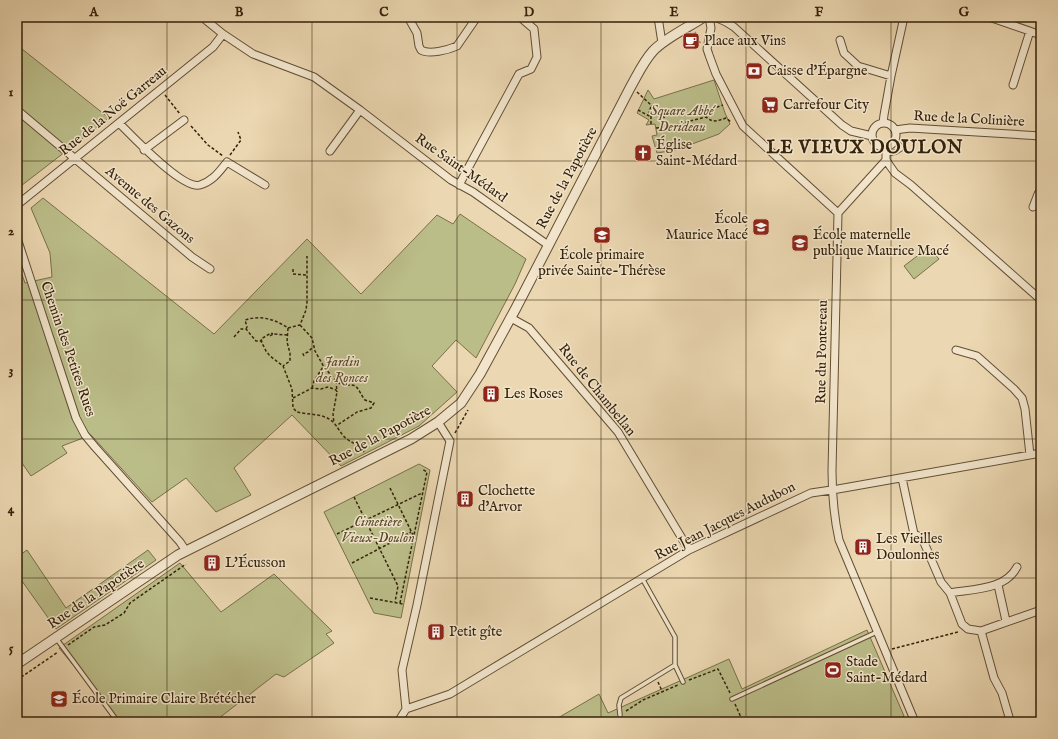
<svg xmlns="http://www.w3.org/2000/svg" width="1058" height="739" font-family="'IM FELL English',serif">
<style>
.green{fill:#bbbd89;stroke:#78704a}
.lines{fill:none;stroke-linecap:round;stroke-linejoin:round}
.service-casing{stroke:#624f34;stroke-width:5.5}
.minor-casing{stroke:#624f34;stroke-width:9}
.tertiary-casing{stroke:#624f34;stroke-width:11}
.path{stroke:#35220a;stroke-width:1.5;stroke-dasharray:3 2;stroke-linecap:butt}
.service{stroke:#f2e5cc;stroke-width:3.5}
.minor{stroke:#f2e5cc;stroke-width:7}
.tertiary{stroke:#f2e5cc;stroke-width:9}
.grid{fill:none;stroke:#35220a;stroke-width:1;stroke-opacity:0.55}
.labels{text-anchor:middle;dominant-baseline:central;stroke-width:3;stroke-linejoin:round;paint-order:stroke}
.poi-label{font-size:14px;fill:#35220a;stroke:#f2e5cc;text-anchor:start}
.street-label{font-size:14px;fill:#35220a;stroke:#f2e5cc}
.park-label{font-size:14px;font-style:italic;fill:#56492a;stroke:#f2e5cc}
.district-label{font-size:18px;font-weight:bold;letter-spacing:1px;fill:#35220a;stroke:#f2e5cc}
.neatline{fill:none;stroke:#35220a;stroke-width:1.5}
.grid-label{font-size:13px;text-anchor:middle;font-weight:bold;fill:#35220a}
</style>
<rect width="100%" height="100%" fill="#ebd7b1"/>
<filter id="stains"><feTurbulence type="fractalNoise" baseFrequency=".005" numOctaves="4"/><feColorMatrix values="0 0 0 0 .2 0 0 0 0 .09 0 0 0 0 .02 0 0 0 .5 -.17"/></filter>
<radialGradient id="worn" r=".72"><stop offset=".6" stop-color="#630" stop-opacity="0"/><stop offset="1" stop-color="#630" stop-opacity=".3"/></radialGradient>
<!-- green -->
<path class="green" d="M17,45L109,118L17,189Z
M714,80L725,113L730,124L719,134L676,150L657,153L652,136L657,135L655,124L646,125L649,120L637,113L648,90L654,99Z
M43,198L214,334L307,239L361,294L437,215L453,224L460,214L526,259L515,284L476,358L456,340L432,366L457,392L419,426L341,466L292,415L234,468L251,495L216,512L186,478L152,502L91,435L62,446L67,453L31,476L17,456V261L25,283L52,277L50,253L31,208Z
M929,247L939,259L914,279L904,266Z
M419,464L430,470L401,618L374,613L324,512Z
M27,550L66,608L148,550L156,560L56,629L17,574V557Z
M180,563L221,612L274,574L332,631L326,634L334,643L284,677L276,674L214,722H121L59,648Z
M867,630L904,716L895,722H551L599,694L608,713L729,659L742,689Z"/>
<g class="lines">
<defs>
<path id="service" d="M886,154L896,152L901,149L900,145L895,141
M56,638L118,722
M675,665L683,682
M732,699L877,632
M620,715L619,705L621,698L675,665V637L642,578"/>
<path id="minor" d="M202,17L223,34L253,54L314,77L360,110L451,180L473,192L548,245
M408,17L417,33L419,46L421,50C429,55 448,50 457,46L477,17
M658,17L662,43
M709,17L711,28L707,49L709,55L716,74L743,126L838,213
M715,17L726,22L734,27L842,125L851,131L872,136
M989,17L1041,35
M840,40L844,53L858,66L891,76
M1013,85L1030,31
M17,110L192,257L210,269
M119,123C132,136 183,190 200,185C213,181 219,172 227,162L265,185
M883,123L884,115L891,76L904,17
M872 135a12 12 0 1 1 24 0a12 12 0 1 1-24 0Z
M895,130L910,128L1041,136
M886,147V160L890,166L895,173L911,185L1041,300
M144,150L184,120
M330,151L360,110
M459,185L519,74L531,69L537,57L534,29L520,17
M17,205L213,47L223,34
M1033,207L1038,194L1041,190
M838,213L832,471C832,495 834,517 839,540L915,722
M838,213L886,160
M17,238L76,418L85,435L95,447L180,542L186,551
M511,318L529,328L618,432L689,550
M956,350L977,356L1014,389L1022,398L1025,409L1030,455
M902,478L914,534L922,538L941,582L950,593C973,589 1005,590 1017,567
M998,585L1006,621
M950,593L962,624L968,629L981,631
M406,709L450,694L689,550L811,493L838,489L1041,453
M406,709L402,670L417,605L450,441L438,422
M1009,717L1002,693L994,678L981,631L1041,610
M398,722L406,709"/>
<path id="tertiary" d="M17,664L178,555L411,439L438,422L461,403L480,374L516,308L630,88C637,76 643,62 653,51C665,38 689,27 704,17"/>
</defs>
<!-- service casing -->
<use href="#service" class="service-casing"/>
<!-- minor casing -->
<use href="#minor" class="minor-casing"/>
<!-- tertiary casing -->
<use href="#tertiary" class="tertiary-casing"/>
<!-- path -->
<path class="path" d="M695,32L700,43
M637,92L664,117L666,126
M165,95L180,114
M638,110L651,117
M706,117C709,109 715,108 723,105
M651,124V117L649,111L652,105
M191,126L208,145L223,156
M656,128L667,127L706,117C713,123 717,121 726,118L731,122
M230,155L241,140L238,132
M293,269V274L306,275
M300,325L312,338L315,351L324,367L336,381L344,386C359,382 357,390 365,400L374,403L371,408L357,412L336,426
M288,328L300,325L306,310L307,302V256
M246,329L247,327L245,320C260,315 275,319 288,328L287,342L290,353V361L283,366
M270,336L273,334L287,335
M234,337L241,329H246L256,341H261L266,351L270,356L283,366L292,389L293,408L297,412C308,415 324,413 333,422C338,427 341,435 347,439C354,445 358,442 364,452
M262,342L261,339L271,333L273,334
M304,356L303,354L308,352L314,346
M336,381L337,392
M312,388L314,381L323,367
M293,398L312,388L321,389L328,387L336,390L337,392L333,414L334,423
M455,433L468,410
M390,488L414,537
M354,497L398,586L395,602
M337,534L422,493
M352,563L411,532
M370,598L403,604
M400,603L427,472L422,469
M68,645L94,627L105,625L124,613L130,603L186,564
M892,649L958,632
M17,680L58,652
M689,680L718,669L730,693
M658,682L662,691
M735,704L743,722
M626,711L643,700L678,685"/>
<!-- service -->
<use href="#service" class="service"/>
<!-- minor -->
<use href="#minor" class="minor"/>
<!-- tertiary -->
<use href="#tertiary" class="tertiary"/>
</g>
<!-- grid -->
<path class="grid" d="M167,17V722M312,17V722M457,17V722M601,17V722M746,17V722M891,17V722M17,161H1041M17,300H1041M17,439H1041M17,578H1041"/>
<!-- icons -->
<defs>
<symbol id="cafe-square" viewBox="-11 -11 22 22"><rect x="-9" y="-9" width="18" height="18" rx="4" fill="#8f2418" stroke="#f2e5cc"/><path d="M-5.5-4.5H6V0H3Q3 3.5 0 3.5H-2.5Q-5.5 3.5-5.5 0ZM3-3.2v2h1.7v-2ZM-6 4.5H4V6H-6Z" fill="#fff"/></symbol>
<symbol id="bank-square" viewBox="-11 -11 22 22"><rect x="-9" y="-9" width="18" height="18" rx="4" fill="#8f2418" stroke="#f2e5cc"/><path d="M-6-4H6V4H-6ZM0-2.3a2.3 2.3 0 1 0 0 4.6a2.3 2.3 0 1 0 0-4.6Z" fill="#fff"/></symbol>
<symbol id="supermarket-square" viewBox="-11 -11 22 22"><rect x="-9" y="-9" width="18" height="18" rx="4" fill="#8f2418" stroke="#f2e5cc"/><path d="M-6-5.5h2.5l.6 2H6L4.5 2H-2.5L-4.4-4H-6ZM-1.5 3.2a1.3 1.3 0 1 0 .1 0ZM3 3.2a1.3 1.3 0 1 0 .1 0Z" fill="#fff"/></symbol>
<symbol id="church-square" viewBox="-11 -11 22 22"><rect x="-9" y="-9" width="18" height="18" rx="4" fill="#8f2418" stroke="#f2e5cc"/><path d="M-1.2-6h2.4v3.5h3.3v2.4h-3.3V6h-2.4V-.1h-3.3v-2.4h3.3Z" fill="#fff"/></symbol>
<symbol id="school-square" viewBox="-11 -11 22 22"><rect x="-9" y="-9" width="18" height="18" rx="4" fill="#8f2418" stroke="#f2e5cc"/><path d="M0-5L7-2L0 1L-7-2ZM-4 1L0 2.5L4 1V4Q0 6-4 4Z" fill="#fff"/></symbol>
<symbol id="building-square" viewBox="-11 -11 22 22"><rect x="-9" y="-9" width="18" height="18" rx="4" fill="#8f2418" stroke="#f2e5cc"/><path d="M-4-6H4V6H1V3H-1V6H-4ZM-2.5-4.3h1.7v1.8h-1.7ZM.8-4.3h1.7v1.8H.8ZM-2.5-1h1.7V.8h-1.7ZM.8-1h1.7V.8H.8Z" fill="#fff"/></symbol>
<symbol id="stadium-square" viewBox="-11 -11 22 22"><rect x="-9" y="-9" width="18" height="18" rx="4" fill="#8f2418" stroke="#f2e5cc"/><path d="M0-5a6.5 5 0 1 0 0 10a6.5 5 0 1 0 0-10ZM-3.5-1.8h7v3.6h-7Z" fill="#fff"/></symbol>
</defs>
<g fill-rule="evenodd">
<use href="#cafe-square" x="681" y="31" width="20" height="20"/>
<use href="#bank-square" x="744" y="61" width="20" height="20"/>
<use href="#supermarket-square" x="760" y="95" width="20" height="20"/>
<use href="#church-square" x="633" y="143" width="20" height="20"/>
<use href="#school-square" x="751" y="217" width="20" height="20"/>
<use href="#school-square" x="592" y="225" width="20" height="20"/>
<use href="#school-square" x="790" y="233" width="20" height="20"/>
<use href="#building-square" x="481" y="384" width="20" height="20"/>
<use href="#building-square" x="455" y="489" width="20" height="20"/>
<use href="#building-square" x="853" y="537" width="20" height="20"/>
<use href="#building-square" x="202" y="553" width="20" height="20"/>
<use href="#building-square" x="426" y="622" width="20" height="20"/>
<use href="#stadium-square" x="823" y="660" width="20" height="20"/>
<use href="#school-square" x="49" y="689" width="20" height="20"/>
</g>
<g class="labels">
<!-- poi labels -->
<g class="poi-label">
<text x="704" y="41">Place aux Vins</text>
<text x="767" y="71">Caisse d'Épargne</text>
<text x="783" y="105">Carrefour City</text>
<text x="656" y="145">Église<tspan x="656" dy="16">Saint-Médard</tspan></text>
<text x="748" y="219" text-anchor="end">École<tspan x="748" dy="16">Maurice Macé</tspan></text>
<text x="813" y="235">École maternelle<tspan x="813" dy="16">publique Maurice Macé</tspan></text>
<text x="602" y="255" text-anchor="middle">École primaire<tspan x="602" dy="16">privée Sainte-Thérèse</tspan></text>
<text x="504" y="394">Les Roses</text>
<text x="478" y="491">Clochette<tspan x="478" dy="16">d'Arvor</tspan></text>
<text x="876" y="539">Les Vieilles<tspan x="876" dy="16">Doulonnes</tspan></text>
<text x="225" y="563">L'Écusson</text>
<text x="449" y="632">Petit gîte</text>
<text x="846" y="662">Stade<tspan x="846" dy="16">Saint-Médard</tspan></text>
<text x="72" y="699">École Primaire Claire Brétécher</text>
</g>
<!-- street labels -->
<g class="street-label">
<text transform="translate(113 111) rotate(-39)">Rue de la Noë Garreau</text>
<text transform="translate(969 119) rotate(3)">Rue de la Colinière</text>
<text transform="translate(461 168) rotate(35)">Rue Saint-Médard</text>
<text transform="translate(567 178) rotate(-62)">Rue de la Papotière</text>
<text transform="translate(150 205) rotate(40)">Avenue des Gazons</text>
<text transform="translate(68 349) rotate(71)">Chemin des Petites Rues</text>
<text transform="translate(822 352) rotate(-89)">Rue du Pontereau</text>
<text transform="translate(597 390) rotate(51)">Rue de Chambellan</text>
<text transform="translate(380 436) rotate(-28)">Rue de la Papotière</text>
<text transform="translate(725 521) rotate(-27)">Rue Jean Jacques Audubon</text>
<text transform="translate(96 594) rotate(-34)">Rue de la Papotière</text>
</g>
<!-- park labels -->
<g class="park-label">
<text x="682" y="111">Square Abbé<tspan x="682" dy="16">Derideau</tspan></text>
<text x="342" y="362">Jardin<tspan x="342" dy="16">des Ronces</tspan></text>
<text x="378" y="522">Cimetière<tspan x="378" dy="16">Vieux-Doulon</tspan></text>
</g>
<!-- district labels -->
<g class="district-label">
<text x="865" y="148">LE VIEUX DOULON</text>
</g>
</g>
<!-- margin -->
<rect width="1058" height="739" fill="none" stroke="#ebd7b1" stroke-width="44"/>
<rect x="22" y="22" width="1014" height="695" class="neatline"/>
<g class="grid-label">
<text x="94" y="16">A</text>
<text x="239" y="16">B</text>
<text x="384" y="16">C</text>
<text x="529" y="16">D</text>
<text x="674" y="16">E</text>
<text x="819" y="16">F</text>
<text x="964" y="16">G</text>
<text x="11" y="96">1</text>
<text x="11" y="235">2</text>
<text x="11" y="374">3</text>
<text x="11" y="513">4</text>
<text x="11" y="652">5</text>
</g>
<rect width="100%" height="100%" filter="url(#stains)"/>
<rect width="100%" height="100%" fill="url(#worn)"/>
</svg>
